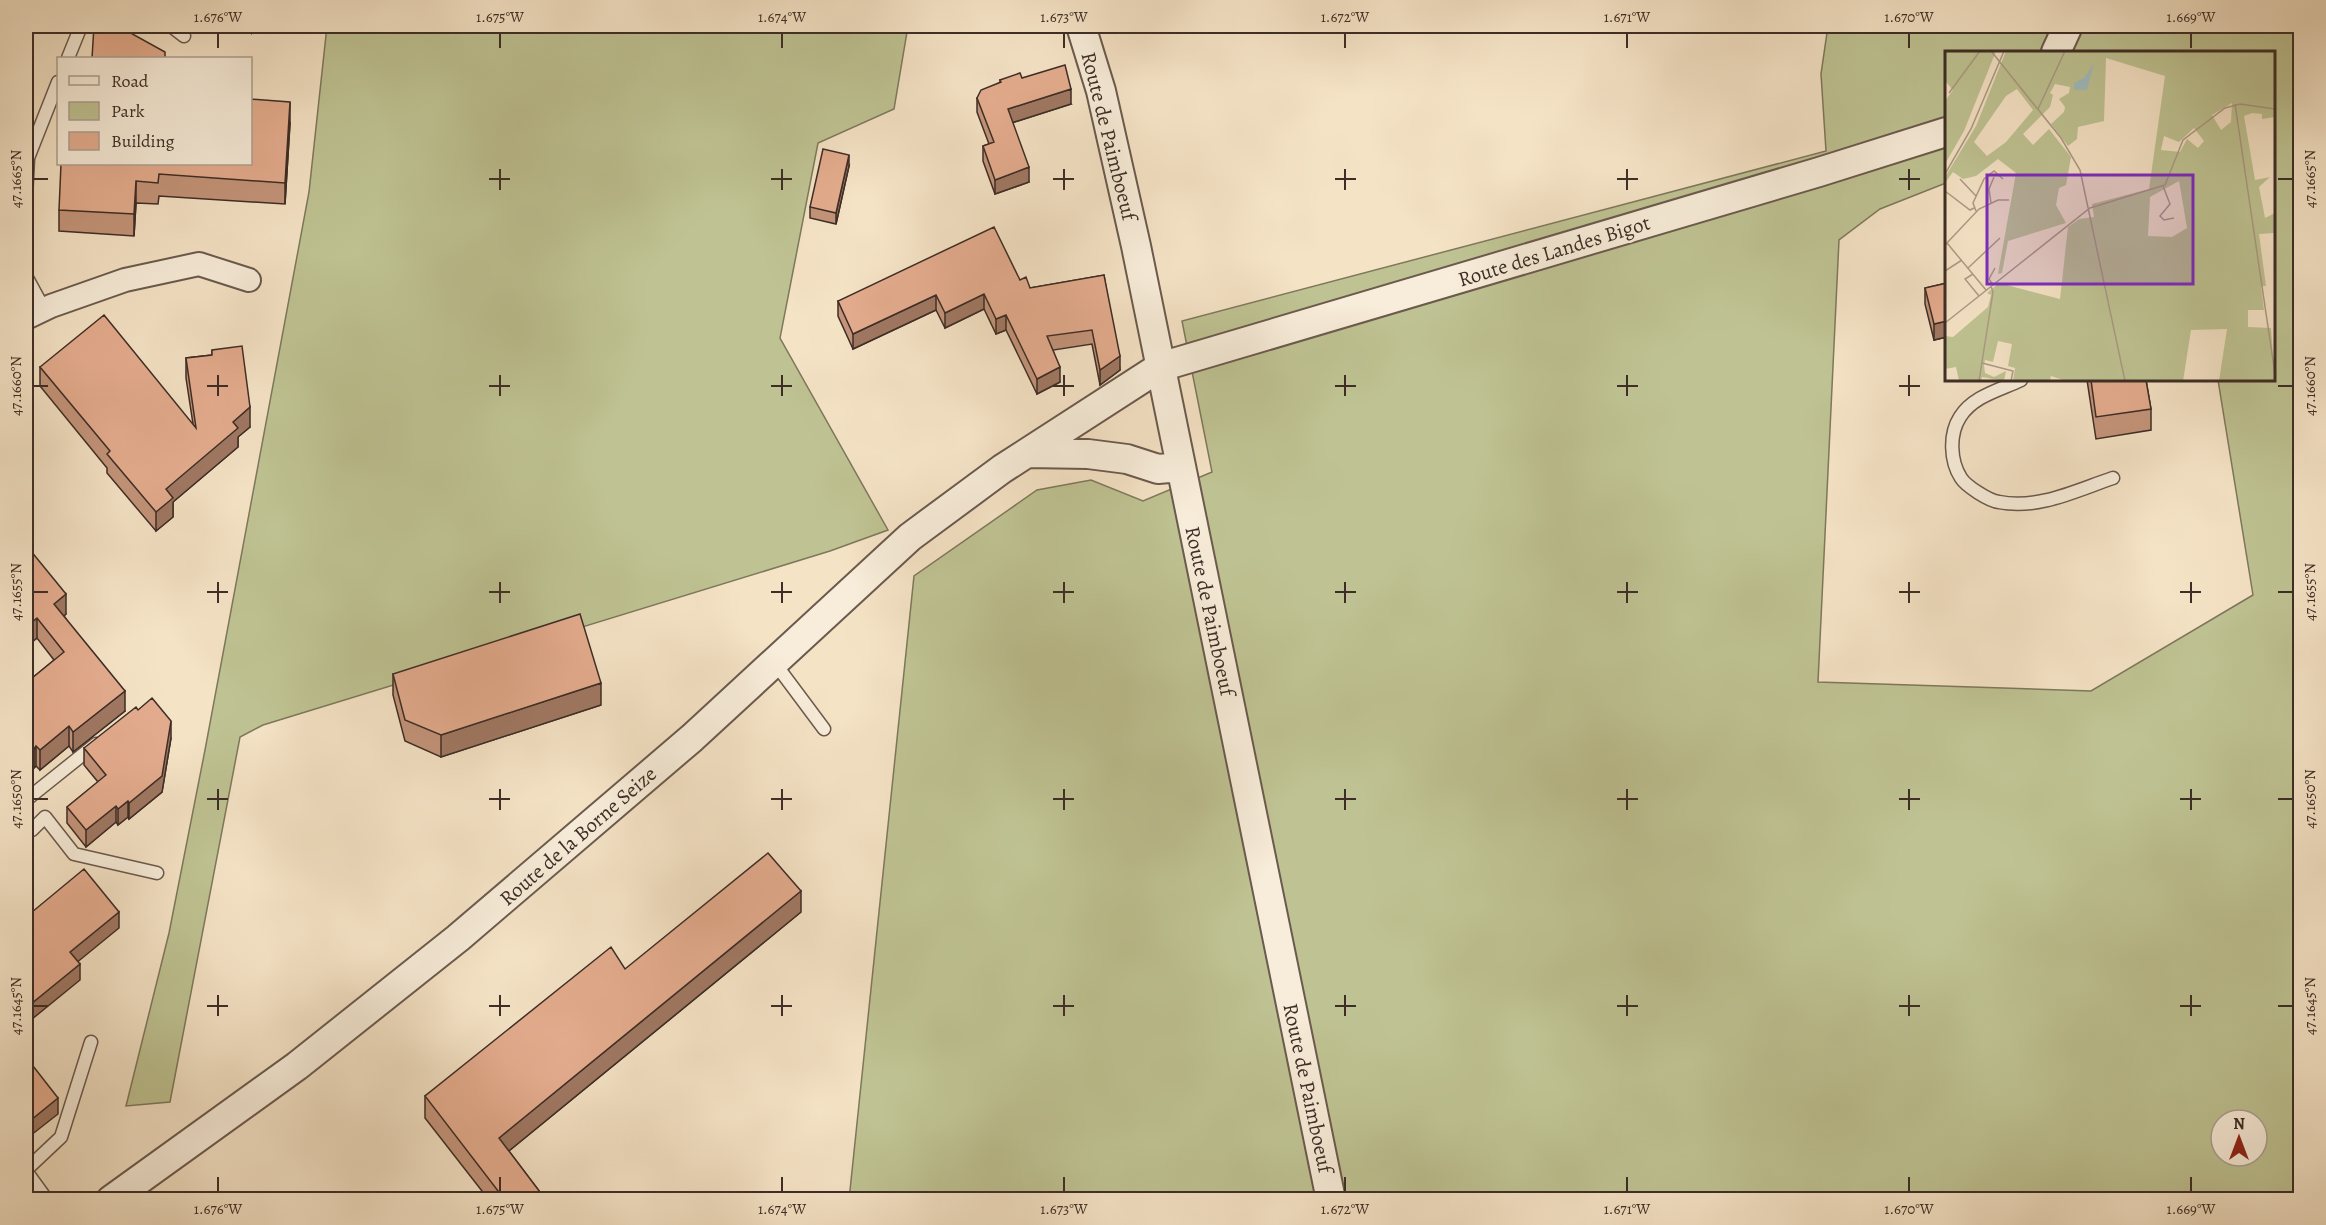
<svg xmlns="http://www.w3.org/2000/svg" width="2326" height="1225" font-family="Alegreya,serif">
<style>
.green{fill:#bfc393;stroke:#7e785c;stroke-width:1.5;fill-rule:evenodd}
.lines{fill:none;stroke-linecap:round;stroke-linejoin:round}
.service-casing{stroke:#6b5a4e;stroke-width:15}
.minor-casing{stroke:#6b5a4e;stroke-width:26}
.tertiary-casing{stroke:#6b5a4e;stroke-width:32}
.service{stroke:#f8edda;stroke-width:12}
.minor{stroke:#f8edda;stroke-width:22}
.tertiary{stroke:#f8edda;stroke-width:28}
.wall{fill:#c4947a;stroke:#3d2d26;stroke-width:1.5}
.shaded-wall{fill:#a07863;stroke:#3d2d26;stroke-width:1.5}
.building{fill:#e4ac8e;stroke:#3d2d26;stroke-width:1.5}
.ticks{fill:none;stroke:#3d2d26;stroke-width:2}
.labels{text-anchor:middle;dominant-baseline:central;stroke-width:5;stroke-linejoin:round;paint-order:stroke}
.street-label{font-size:21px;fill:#3d2d26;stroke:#f8edda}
.inset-road{fill:none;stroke:#ab9a86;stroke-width:1.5}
.view{fill:#7b2cbf;fill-opacity:0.15;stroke:#7b2cbf;stroke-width:3}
.inset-edge{fill:none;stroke:#3d2d26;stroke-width:3}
.neatline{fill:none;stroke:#3d2d26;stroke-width:2}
.ticks-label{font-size:15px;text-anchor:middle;fill:#3d2d26}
</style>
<rect width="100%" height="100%" fill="#f5e3c6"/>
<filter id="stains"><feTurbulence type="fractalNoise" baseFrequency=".00333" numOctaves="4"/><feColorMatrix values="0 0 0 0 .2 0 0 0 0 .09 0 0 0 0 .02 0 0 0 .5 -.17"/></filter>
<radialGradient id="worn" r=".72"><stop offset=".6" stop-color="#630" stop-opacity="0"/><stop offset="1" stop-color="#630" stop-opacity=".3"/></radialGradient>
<!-- green -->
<path class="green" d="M327,26H908L894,109L818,143L780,338L888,530L830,551L263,725L240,737L170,1102L126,1106L169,933L205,750L309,192Z
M1828,26H2300V1199L849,1200L914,576L1037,490L1091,480L1143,501L1212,472L1182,321L1826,151L1821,74ZM1946,52H2274V380H2218L2253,595L2091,691L1818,682L1839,240L1880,209L1946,183ZM2221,1120H2257V1156H2221Z"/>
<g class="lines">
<defs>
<path id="service" d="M171,26L184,36
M68,58L81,26
M26,197L28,158L58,82
M26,276L44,309
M2021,380C2000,390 1973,396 1960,417C1949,434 1950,461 1961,478C1966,486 1989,501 1999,502C2038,510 2077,490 2113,478
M774,662L824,729
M26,800L96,744
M26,832L32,830L45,817L74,854L157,873
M26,1170L61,1137L91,1042
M26,1171L47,1200"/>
<path id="minor" d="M26,318L51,306L125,280L199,264L249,280"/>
<path id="tertiary" d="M1081,26L1101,91L1136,246L1331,1200
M2056,52L2068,26
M1028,453L1088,454L1127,459L1158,469L1181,467
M111,1200L297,1066L458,938L692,738L910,537L1002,469L1160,367L1819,172L1946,132"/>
</defs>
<!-- service casing -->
<use href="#service" class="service-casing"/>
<!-- minor casing -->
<use href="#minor" class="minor-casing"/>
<!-- tertiary casing -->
<use href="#tertiary" class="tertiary-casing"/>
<!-- service -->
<use href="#service" class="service"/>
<!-- minor -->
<use href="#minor" class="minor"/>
<!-- tertiary -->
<use href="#tertiary" class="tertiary"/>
</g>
<!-- wall -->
<path class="wall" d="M242,26H257L252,33Z
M1022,78L1071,104L1012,123L1029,182L995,194L983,161V146L989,144L977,112V98L1000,82V80Z
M290,123L285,204L159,196L158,204L136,203L134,236L59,231V210Z
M849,166L836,224L810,218V207Z
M1104,275L1120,370L1100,385L1092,344L1053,350L1060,382L1037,394L1006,330L996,334L984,309L945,328L936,310L853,349L838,316V301L1020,280L1030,288Z
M1947,283V337L1934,340L1925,304V288Z
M212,350L250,427L238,437V447L173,502V517L156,531L107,473V468L40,386V367L193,424L186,378V358L212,355Z
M2087,380H2146L2151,409V430L2096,439Z
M26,545L66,614L64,616L125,711L73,752L69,746L40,770L36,766L34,768L26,758V683L54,660L37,638L26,647Z
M393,674L601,705L441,757L405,741L393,695Z
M171,738L162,792L129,819L128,817L118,825L116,822L86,847L67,823V807L98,782L84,765V748Z
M801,912L509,1151L546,1200H489L425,1118V1096L625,969Z"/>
<!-- shaded-wall -->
<path class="shaded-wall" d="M252,26H257L252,33Z
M1071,89V104L1008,124V109Z
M290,102V123L285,204V183Z
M849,155V166L836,224V213Z
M1029,167V182L995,194V180Z
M136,181V203L134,236V214Z
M984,294V309L945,328V313Z
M936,295V310L853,349V334Z
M1006,315V330L996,334V319Z
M1947,321V337L1934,340V324Z
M1120,356V370L1100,385V370Z
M1060,367V382L1037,394V379Z
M250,407V427L238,437V447L173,502V517L156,531V512L166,489L233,422Z
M66,594V614L54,624V604Z
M37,618V638L26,647V627Z
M601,683V705L441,757V735Z
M125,691V711L73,752V732Z
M171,721V738L162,792L129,819V803Z
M69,726V746L40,770V750Z
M36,746V766L34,768V749Z
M128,801V817L118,825V809Z
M116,806V822L86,847V830Z
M801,891V912L499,1159V1138Z
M119,912V928L70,968V952Z
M80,964V980L26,1024V1008Z
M27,1031V1047L26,1048V1032Z
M58,1098V1114L26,1139V1124Z"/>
<!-- building -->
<path class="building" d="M94,26H118L165,52V58H92Z
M1065,65L1071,89L1008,109L1029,167L995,180L983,146L994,142L977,98L981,90L1001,82L1000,80L1020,73L1022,78Z
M250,99L290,102L285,183L159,174L158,183L136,181L134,214L59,210L61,164H250Z
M823,149L849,155L836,213L810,207Z
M994,227L1020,280L1026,277L1030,288L1104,275L1120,356L1100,370L1092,330L1047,336L1060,367L1037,379L1006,315L996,319L984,294L945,313L936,295L853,334L838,301Z
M1947,283V321L1934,324L1925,288Z
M104,315L196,428L186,358L212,355V350L242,346L250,407L233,422L238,428L166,489L173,498L156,512L107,454L110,451L40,367Z
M2091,380H2146L2151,409L2096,417Z
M26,545L66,594L54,604L125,691L73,732L69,726L40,750L36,746L34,749L26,739V683L64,652L37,618L26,627Z
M580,614L601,683L441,735L405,720L393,674Z
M152,698L171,721L162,776L129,803L128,801L118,809L116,806L86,830L67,807L106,775L84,748L136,707L138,710Z
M768,853L801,891L499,1138L546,1200H505L425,1096L611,947L625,969Z
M84,869L119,912L70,952L80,964L26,1008V917Z
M26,1057L58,1098L26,1124Z"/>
<!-- ticks -->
<path class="ticks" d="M218,33V48M500,33V48M782,33V48M1064,33V48M1345,33V48M1627,33V48M1909,33V48M2191,33V48M500,169V190M782,169V190M1064,169V190M1345,169V190M1627,169V190M1909,169V190M33,179H48M489,179H510M771,179H792M1053,179H1074M1335,179H1356M1617,179H1638M1899,179H1920M2278,179H2293M218,375V396M500,375V396M782,375V396M1064,375V396M1345,375V396M1627,375V396M1909,375V396M33,386H48M207,386H228M489,386H510M771,386H792M1053,386H1074M1335,386H1356M1617,386H1638M1899,386H1920M2278,386H2293M218,582V603M500,582V603M782,582V603M1064,582V603M1345,582V603M1627,582V603M1909,582V603M2191,582V603M33,592H48M207,592H228M489,592H510M771,592H792M1053,592H1074M1335,592H1356M1617,592H1638M1899,592H1920M2180,592H2201M2278,592H2293M218,789V810M500,789V810M782,789V810M1064,789V810M1345,789V810M1627,789V810M1909,789V810M2191,789V810M33,799H48M207,799H228M489,799H510M771,799H792M1053,799H1074M1335,799H1356M1617,799H1638M1899,799H1920M2180,799H2201M2278,799H2293M218,995V1016M500,995V1016M782,995V1016M1064,995V1016M1345,995V1016M1627,995V1016M1909,995V1016M2191,995V1016M33,1006H48M207,1006H228M489,1006H510M771,1006H792M1053,1006H1074M1335,1006H1356M1617,1006H1638M1899,1006H1920M2180,1006H2201M2278,1006H2293M218,1177V1192M500,1177V1192M782,1177V1192M1064,1177V1192M1345,1177V1192M1627,1177V1192M1909,1177V1192M2191,1177V1192"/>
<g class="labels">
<!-- street labels -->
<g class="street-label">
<text transform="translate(1109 136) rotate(76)">Route de Paimboeuf</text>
<text transform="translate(1554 251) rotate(-17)">Route des Landes Bigot</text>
<text transform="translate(1210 611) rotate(78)">Route de Paimboeuf</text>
<text transform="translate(578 836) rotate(-41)">Route de la Borne Seize</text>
<text transform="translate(1308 1088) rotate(78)">Route de Paimboeuf</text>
</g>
</g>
<!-- overview -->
<g transform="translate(1945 51)">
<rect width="330" height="330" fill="#f5e3c6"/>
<path d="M0,0H51L19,80L0,113V50L8,39L0,30ZM61,0H330V66L317,68V63L307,62L299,65L310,129L325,126L314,136L320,167L330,162V182L314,183L321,235H316L319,259H303V276L326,277L330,330H274L282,278L246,279L238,330H121L106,325L105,330H68L70,317L63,315L67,293L53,290L48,311L40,309L39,314L40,322L49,326L61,320L59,330L37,326L36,330H14L11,316L0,318V285L8,286L43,256L46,244L42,242L54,232L115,248L123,176L134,168L149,166L147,153L204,138L220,25L161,7L159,70L133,76L132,88L123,95L106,73L119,61L120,56L114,48L124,42L125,36L110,33L105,42L108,44L105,56L78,83L88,94L104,78L126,106L121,134L114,137L111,154L121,172L63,190L57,222L53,223L71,122L53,108L31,125L18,128L8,121L0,132V126L31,75ZM72,38L88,59L61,91L42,105L29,91L61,45ZM287,52L286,71L276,79L267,64ZM249,77L259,90L253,97L242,88L235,101L216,99L219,85L234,91ZM234,130L242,177L227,186L203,185L205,146Z" fill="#bfc393" fill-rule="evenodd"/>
<path d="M149,12L142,39H129V32L140,26Z" fill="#a0bcbf"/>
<path class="inset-road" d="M46,0L116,87L135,119L180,330M4,42L35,0M290,53L330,323M93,58L120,0M0,123L26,78L59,0M15,128L31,145M218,135L225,153L215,165L219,169L229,167M0,140L25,159L29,157M46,152L44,138L49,126M31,160L28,152L39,128L49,120L58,128M2,192L41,239M0,194L34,158L53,149H64M23,217L55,187M0,220L17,209M28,223L20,228L34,245M48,234L44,228L50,217M0,272L145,157L220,134L238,89L280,57L295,53L330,58M37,312L68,320L66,330M34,330L48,241L46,235"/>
<path class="view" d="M42,124H248V233H42Z"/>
<rect width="330" height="330" class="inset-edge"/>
</g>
<!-- margin -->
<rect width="2326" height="1225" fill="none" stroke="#f5e3c6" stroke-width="66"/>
<!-- legend -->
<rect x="57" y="57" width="195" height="108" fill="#f8edda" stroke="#ada092" stroke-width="1.5"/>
<rect x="69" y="76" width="30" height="9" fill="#f8edda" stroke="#ada092" stroke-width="1.5"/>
<text x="111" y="87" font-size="18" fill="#3d2d26">Road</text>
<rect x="69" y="102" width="30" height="18" fill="#bfc393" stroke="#ada092" stroke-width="1.5"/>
<text x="111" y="117" font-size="18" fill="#3d2d26">Park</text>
<rect x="69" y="132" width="30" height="18" fill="#e4ac8e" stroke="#ada092" stroke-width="1.5"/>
<text x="111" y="147" font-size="18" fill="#3d2d26">Building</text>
<!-- north arrow -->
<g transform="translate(2239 1138)"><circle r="28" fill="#f8edda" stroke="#ada092" stroke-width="1.5"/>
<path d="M0-4.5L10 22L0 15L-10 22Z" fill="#8f2418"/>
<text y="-9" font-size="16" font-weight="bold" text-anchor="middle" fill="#3d2d26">N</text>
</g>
<rect x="33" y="33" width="2260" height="1159" class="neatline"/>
<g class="ticks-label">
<text x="218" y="22">1.676°W</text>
<text x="500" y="22">1.675°W</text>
<text x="782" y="22">1.674°W</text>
<text x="1064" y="22">1.673°W</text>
<text x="1345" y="22">1.672°W</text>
<text x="1627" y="22">1.671°W</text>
<text x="1909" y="22">1.670°W</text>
<text x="2191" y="22">1.669°W</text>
<text transform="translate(16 179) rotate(-90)" y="5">47.1665°N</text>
<text transform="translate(2310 179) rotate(-90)" y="5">47.1665°N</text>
<text transform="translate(16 386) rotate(-90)" y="5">47.1660°N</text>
<text transform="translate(2310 386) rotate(-90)" y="5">47.1660°N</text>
<text transform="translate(16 592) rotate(-90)" y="5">47.1655°N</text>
<text transform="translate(2310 592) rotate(-90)" y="5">47.1655°N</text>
<text transform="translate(16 799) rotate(-90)" y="5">47.1650°N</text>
<text transform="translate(2310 799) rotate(-90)" y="5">47.1650°N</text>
<text transform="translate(16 1006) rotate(-90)" y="5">47.1645°N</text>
<text transform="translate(2310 1006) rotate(-90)" y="5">47.1645°N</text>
<text x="218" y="1214">1.676°W</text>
<text x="500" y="1214">1.675°W</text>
<text x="782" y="1214">1.674°W</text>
<text x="1064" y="1214">1.673°W</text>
<text x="1345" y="1214">1.672°W</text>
<text x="1627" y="1214">1.671°W</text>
<text x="1909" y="1214">1.670°W</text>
<text x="2191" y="1214">1.669°W</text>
</g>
<rect width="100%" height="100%" filter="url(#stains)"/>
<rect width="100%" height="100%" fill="url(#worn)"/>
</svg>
